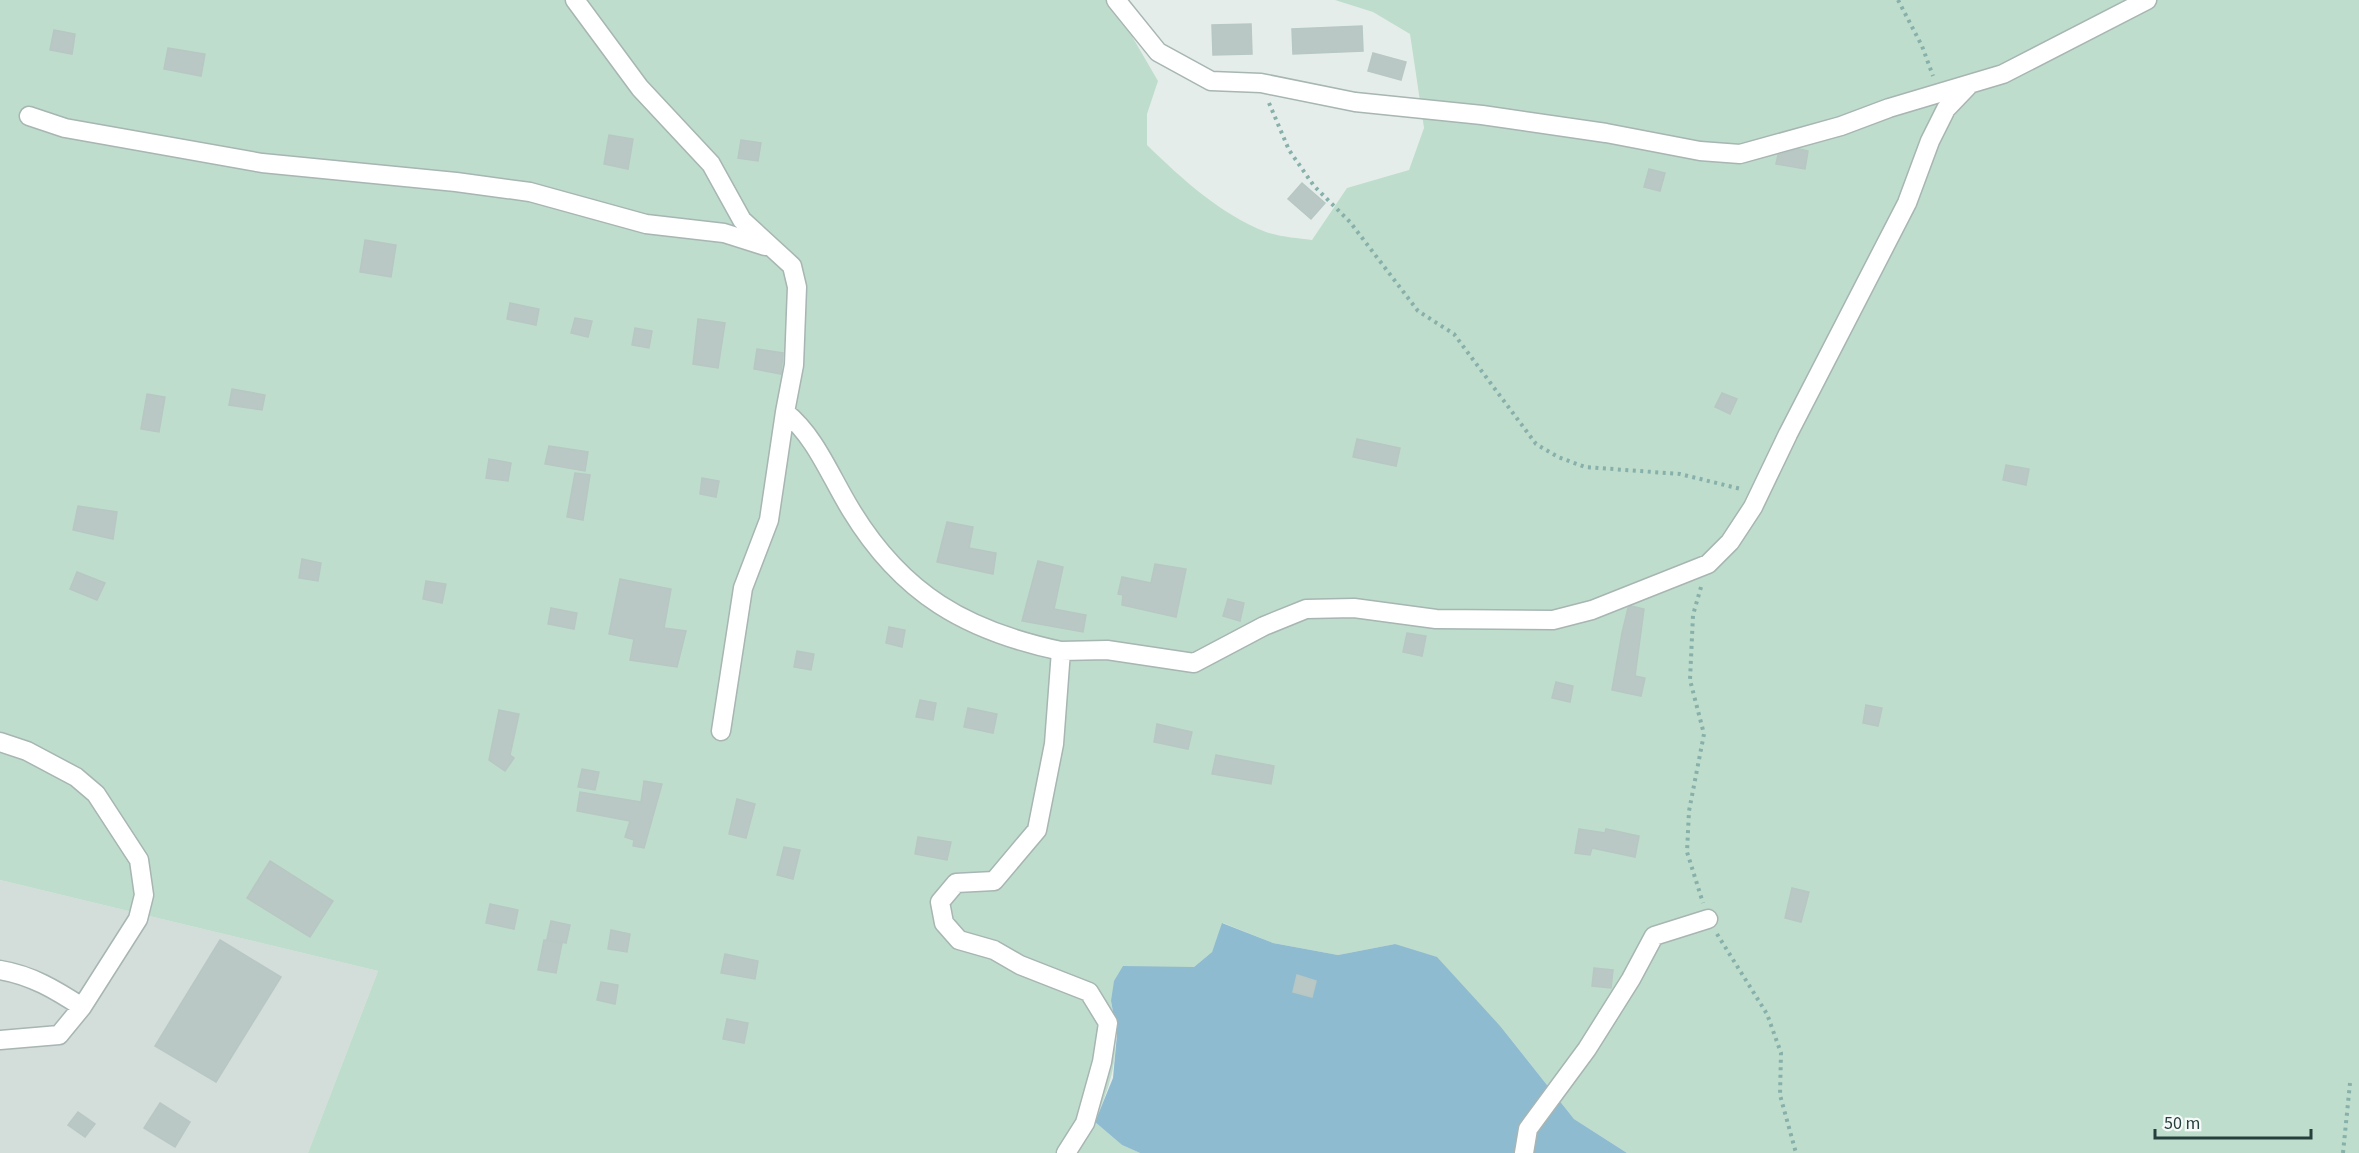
<svg xmlns="http://www.w3.org/2000/svg" width="2359" height="1153" font-family="'Source Sans 3',sans-serif">
<style>
.built{fill:#d3ddda}
.green{fill:#bfddcc}
.water{fill:#8fbbd0}
.building{fill:#bac8c5;stroke:#b7c7c3;stroke-width:1.5}
.lines{fill:none;stroke-linecap:round;stroke-linejoin:round}
.minor-casing{stroke:#a7b5b3;stroke-width:21}
.path{stroke:#87b0aa;stroke-width:4;stroke-dasharray:3 4.5;stroke-linecap:butt}
.minor{stroke:#fff;stroke-width:18}
</style>
<rect width="100%" height="100%" fill="#e5edeb"/>
<!-- built -->
<path class="built" d="M0,880L378,971L308,1153H0Z"/>
<!-- green -->
<path class="green" d="M0,0H1121L1133,38L1158,81L1147,114V145C1182,179 1220,214 1266,232C1280,237 1297,238 1312,240L1347,188L1409,170L1424,128L1410,34L1373,12L1335,0H2359V1153H1627L1574,1119L1501,1027L1395,944L1338,955L1273,943L1223,923L1212,952L1194,967H1160L1111,1001C1120,1054 1115,1073 1095,1122L1122,1145L1140,1153H308L378,971L0,880Z"/>
<!-- water -->
<path class="water" d="M1222,923L1273,943L1338,955L1395,944L1437,957L1501,1027L1574,1119L1627,1153H1140L1122,1145L1095,1122L1113,1078L1117,1034L1111,1001L1114,981L1123,966L1194,967L1212,952Z"/>
<!-- building -->
<path class="building" d="M1251,24L1252,54L1213,55L1212,25Z
M1362,26L1363,51L1293,54L1292,29Z
M54,30L75,34L72,54L50,50Z
M168,48L205,54L201,76L164,69Z
M1373,53L1406,62L1401,80L1368,71Z
M609,135L633,139L628,169L604,164Z
M741,140L761,143L758,161L738,158Z
M1799,149L1808,151L1805,169L1776,164L1778,155Z
M1649,169L1665,173L1660,191L1644,187Z
M1302,183L1325,203L1311,219L1288,199Z
M365,240L396,245L391,277L360,272Z
M510,303L539,309L536,325L507,319Z
M575,318L592,321L588,337L571,333Z
M698,319L725,323L718,368L693,364Z
M635,328L652,331L649,348L632,345Z
M757,349L783,353L781,374L754,369Z
M232,389L265,395L262,410L229,405Z
M1722,393L1737,399L1730,414L1715,407Z
M147,394L165,397L159,432L141,429Z
M1357,439L1400,448L1396,466L1353,457Z
M549,446L588,452L585,471L545,464Z
M489,459L511,463L508,481L486,478Z
M2006,465L2029,469L2026,485L2003,480Z
M575,473L590,475L583,520L567,517Z
M702,478L719,481L716,497L700,494Z
M78,506L117,512L113,539L73,530Z
M947,522L973,527L969,548L996,553L993,574L937,562Z
M302,559L321,563L318,581L299,578Z
M1038,561L1063,567L1054,609L1086,615L1083,632L1022,621Z
M1155,564L1186,569L1176,617L1122,605L1123,595L1118,594L1122,577L1151,583Z
M77,572L105,583L97,600L70,589Z
M620,579L671,589L664,628L686,631L677,667L630,660L634,639L609,634Z
M426,581L446,584L442,603L423,599Z
M1228,599L1244,603L1240,621L1223,616Z
M1631,606L1644,609L1635,676L1645,678L1641,696L1612,690L1622,633L1628,608Z
M551,608L577,613L574,629L548,624Z
M889,627L905,630L902,647L886,643Z
M1407,633L1426,636L1422,656L1403,652Z
M797,651L814,654L811,670L794,667Z
M1556,682L1573,686L1570,702L1552,698Z
M920,700L936,703L933,720L916,717Z
M1866,705L1882,708L1878,726L1863,723Z
M968,708L997,714L993,733L964,727Z
M499,710L519,714L510,755L514,758L505,771L489,760Z
M1157,724L1192,732L1188,749L1154,742Z
M1216,755L1274,766L1271,784L1212,774Z
M582,769L599,772L595,790L578,787Z
M644,781L662,784L644,848L633,846L634,840L625,837L630,821L577,811L580,792L641,802Z
M737,799L755,804L746,838L729,834Z
M1579,829L1605,833L1606,829L1639,836L1635,857L1592,848L1590,855L1575,853Z
M918,837L951,842L947,860L915,854Z
M784,847L800,850L793,879L777,875Z
M270,861L333,901L310,937L247,898Z
M1792,888L1809,892L1801,922L1785,918Z
M490,904L518,910L514,929L486,923Z
M551,921L570,925L566,943L547,939Z
M611,930L630,934L627,952L608,949Z
M220,940L281,977L216,1082L155,1046Z
M544,940L562,943L556,973L538,970Z
M725,954L758,961L755,979L721,973Z
M1594,968L1613,970L1611,988L1592,986Z
M1297,975L1316,981L1312,997L1293,992Z
M601,982L618,985L615,1004L597,1000Z
M727,1019L748,1023L744,1043L723,1039Z
M160,1103L190,1122L175,1147L144,1128Z
M78,1112L95,1124L85,1137L68,1125Z"/>
<g class="lines">
<defs>
<path id="minor" d="M575,0L640,88L711,164L742,220L792,266L797,287L794,365L785,412L769,520L743,588L721,731
M1116,0L1158,52L1211,81L1261,83L1355,102L1482,115L1606,133L1700,151L1740,154L1841,126L1889,108L2003,74L2147,0
M29,116L65,128L262,163L456,182L530,192L646,224L724,233L765,246
M785,412C816,437 830,476 851,510C902,594 966,631 1061,651
M0,742L27,751L76,777L96,794L139,860L144,895L138,919L82,1007L59,1035L0,1040
M0,970C31,975 56,990 82,1007
M1066,1153L1085,1123L1102,1062L1108,1023L1089,992L1020,965L994,950L959,940L944,923L940,902L956,883L994,881L1037,830L1054,744L1061,651L1107,650L1194,663L1264,626L1306,609L1354,608L1436,619L1553,620L1592,610L1708,564L1730,542L1753,507L1788,434L1907,203L1930,141L1946,109L1969,85
M1524,1153L1528,1129L1587,1049L1631,979L1654,936L1708,919"/>
</defs>
<!-- minor casing -->
<use href="#minor" class="minor-casing"/>
<!-- path -->
<path class="path" d="M1898,0L1922,46L1933,76
M1269,103L1289,150L1314,186L1350,222L1418,311L1454,334L1536,444L1558,457L1585,467L1680,474L1741,489
M1701,587L1693,615L1690,680L1704,734L1689,811L1687,852L1703,903
M1717,934L1767,1014L1781,1053L1780,1095L1796,1153
M2343,1153L2350,1083"/>
<!-- minor -->
<use href="#minor" class="minor"/>
</g>
<!-- scale -->
<path d="M2155 1129v9h156v-9" fill="none" stroke="#243f3c" stroke-width="3"/>
<text x="2164" y="1129" font-size="18" fill="#243f3c" stroke="#f5faf8" stroke-width="4.5" paint-order="stroke">50 m</text>
</svg>
